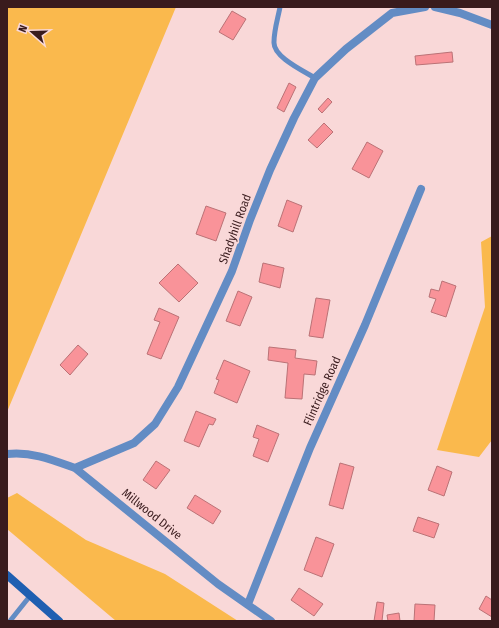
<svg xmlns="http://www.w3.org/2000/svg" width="499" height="628" font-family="'Fira Sans Condensed',sans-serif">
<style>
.green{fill:#fab94d}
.building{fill:#f99399;stroke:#bb7276}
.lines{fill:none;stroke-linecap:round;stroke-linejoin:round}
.lane{stroke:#638cc4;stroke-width:5}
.street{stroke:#638cc4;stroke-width:8}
.secondary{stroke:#1f5fb1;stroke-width:8}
.labels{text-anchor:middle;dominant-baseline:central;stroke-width:3.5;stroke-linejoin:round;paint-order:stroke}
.street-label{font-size:12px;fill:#391b1d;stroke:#f9d8d8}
</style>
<rect width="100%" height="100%" fill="#f9d8d8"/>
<!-- green -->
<path class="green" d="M7,7H176L7,412Z
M492,236V440L479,457L437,450L485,307L481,242Z
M17,493L86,540L165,574L238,621H116L7,529V498Z"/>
<!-- building -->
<path class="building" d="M232,11L246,19L233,40L219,32Z
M452,52L453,62L416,65L415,56Z
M289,83L296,87L284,112L277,108Z
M328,98L332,102L322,113L318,109Z
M324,123L333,132L317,148L308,140Z
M367,142L383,151L369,178L352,169Z
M287,200L302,206L293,232L278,226Z
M206,206L226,213L216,241L196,234Z
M263,263L284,268L280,288L259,282Z
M178,264L198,283L179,302L159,283Z
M442,281L456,286L446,317L431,312L436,299L429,297L431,289L439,291Z
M238,291L252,297L240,326L226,321Z
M316,298L330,300L323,338L309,336Z
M159,308L179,317L161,359L147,354L160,322L154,320Z
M78,345L88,354L70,375L60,365Z
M269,347L296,350L295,358L317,361L315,375L304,374L302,399L285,398L288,363L268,360Z
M224,360L250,371L237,403L214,393L219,380L216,379Z
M196,411L216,419L213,425L209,424L199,447L184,441Z
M257,425L279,434L268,462L253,456L259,439L253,437Z
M156,461L170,470L156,489L143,480Z
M340,463L354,467L343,509L329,505Z
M437,466L452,472L444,496L428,490Z
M195,495L221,511L213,524L187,508Z
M418,517L439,524L434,538L413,531Z
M316,537L334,544L322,577L304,570Z
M299,588L323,604L314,616L291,600Z
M486,596L492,600V617L479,609Z
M377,602L384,603L382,621H374Z
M415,604L435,605L434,621H414Z
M399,613L400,621H388L387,615Z"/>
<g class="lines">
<!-- lane -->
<path class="lane" d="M280,7C278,18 274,30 274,42C273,57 304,71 315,78
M10,621L30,596"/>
<!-- street -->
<path class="street" d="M435,7L460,13L492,25
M7,454C31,451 53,460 75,468L218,584L271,621
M75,468L134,443L155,424L178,387L232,271L250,220L270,170L294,118L315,78L346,49L392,13L425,7
M248,604L310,448L365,325L421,189"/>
<!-- secondary -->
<path class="secondary" d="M7,575L59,621"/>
</g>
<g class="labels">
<!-- street labels -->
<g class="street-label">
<text transform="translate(235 229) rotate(-70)">Shadyhill Road</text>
<text transform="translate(322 391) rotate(-66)">Flintridge Road</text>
<text transform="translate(152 514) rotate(39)">Millwood Drive</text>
</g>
</g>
<!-- border -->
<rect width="499" height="628" fill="none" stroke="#391b1d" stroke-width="16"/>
<!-- north arrow -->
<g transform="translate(32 32) rotate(290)" stroke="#f9d8d8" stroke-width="3" paint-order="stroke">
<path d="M0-3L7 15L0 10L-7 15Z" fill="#391b1d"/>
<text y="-6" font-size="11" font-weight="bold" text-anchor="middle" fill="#391b1d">N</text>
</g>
</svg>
